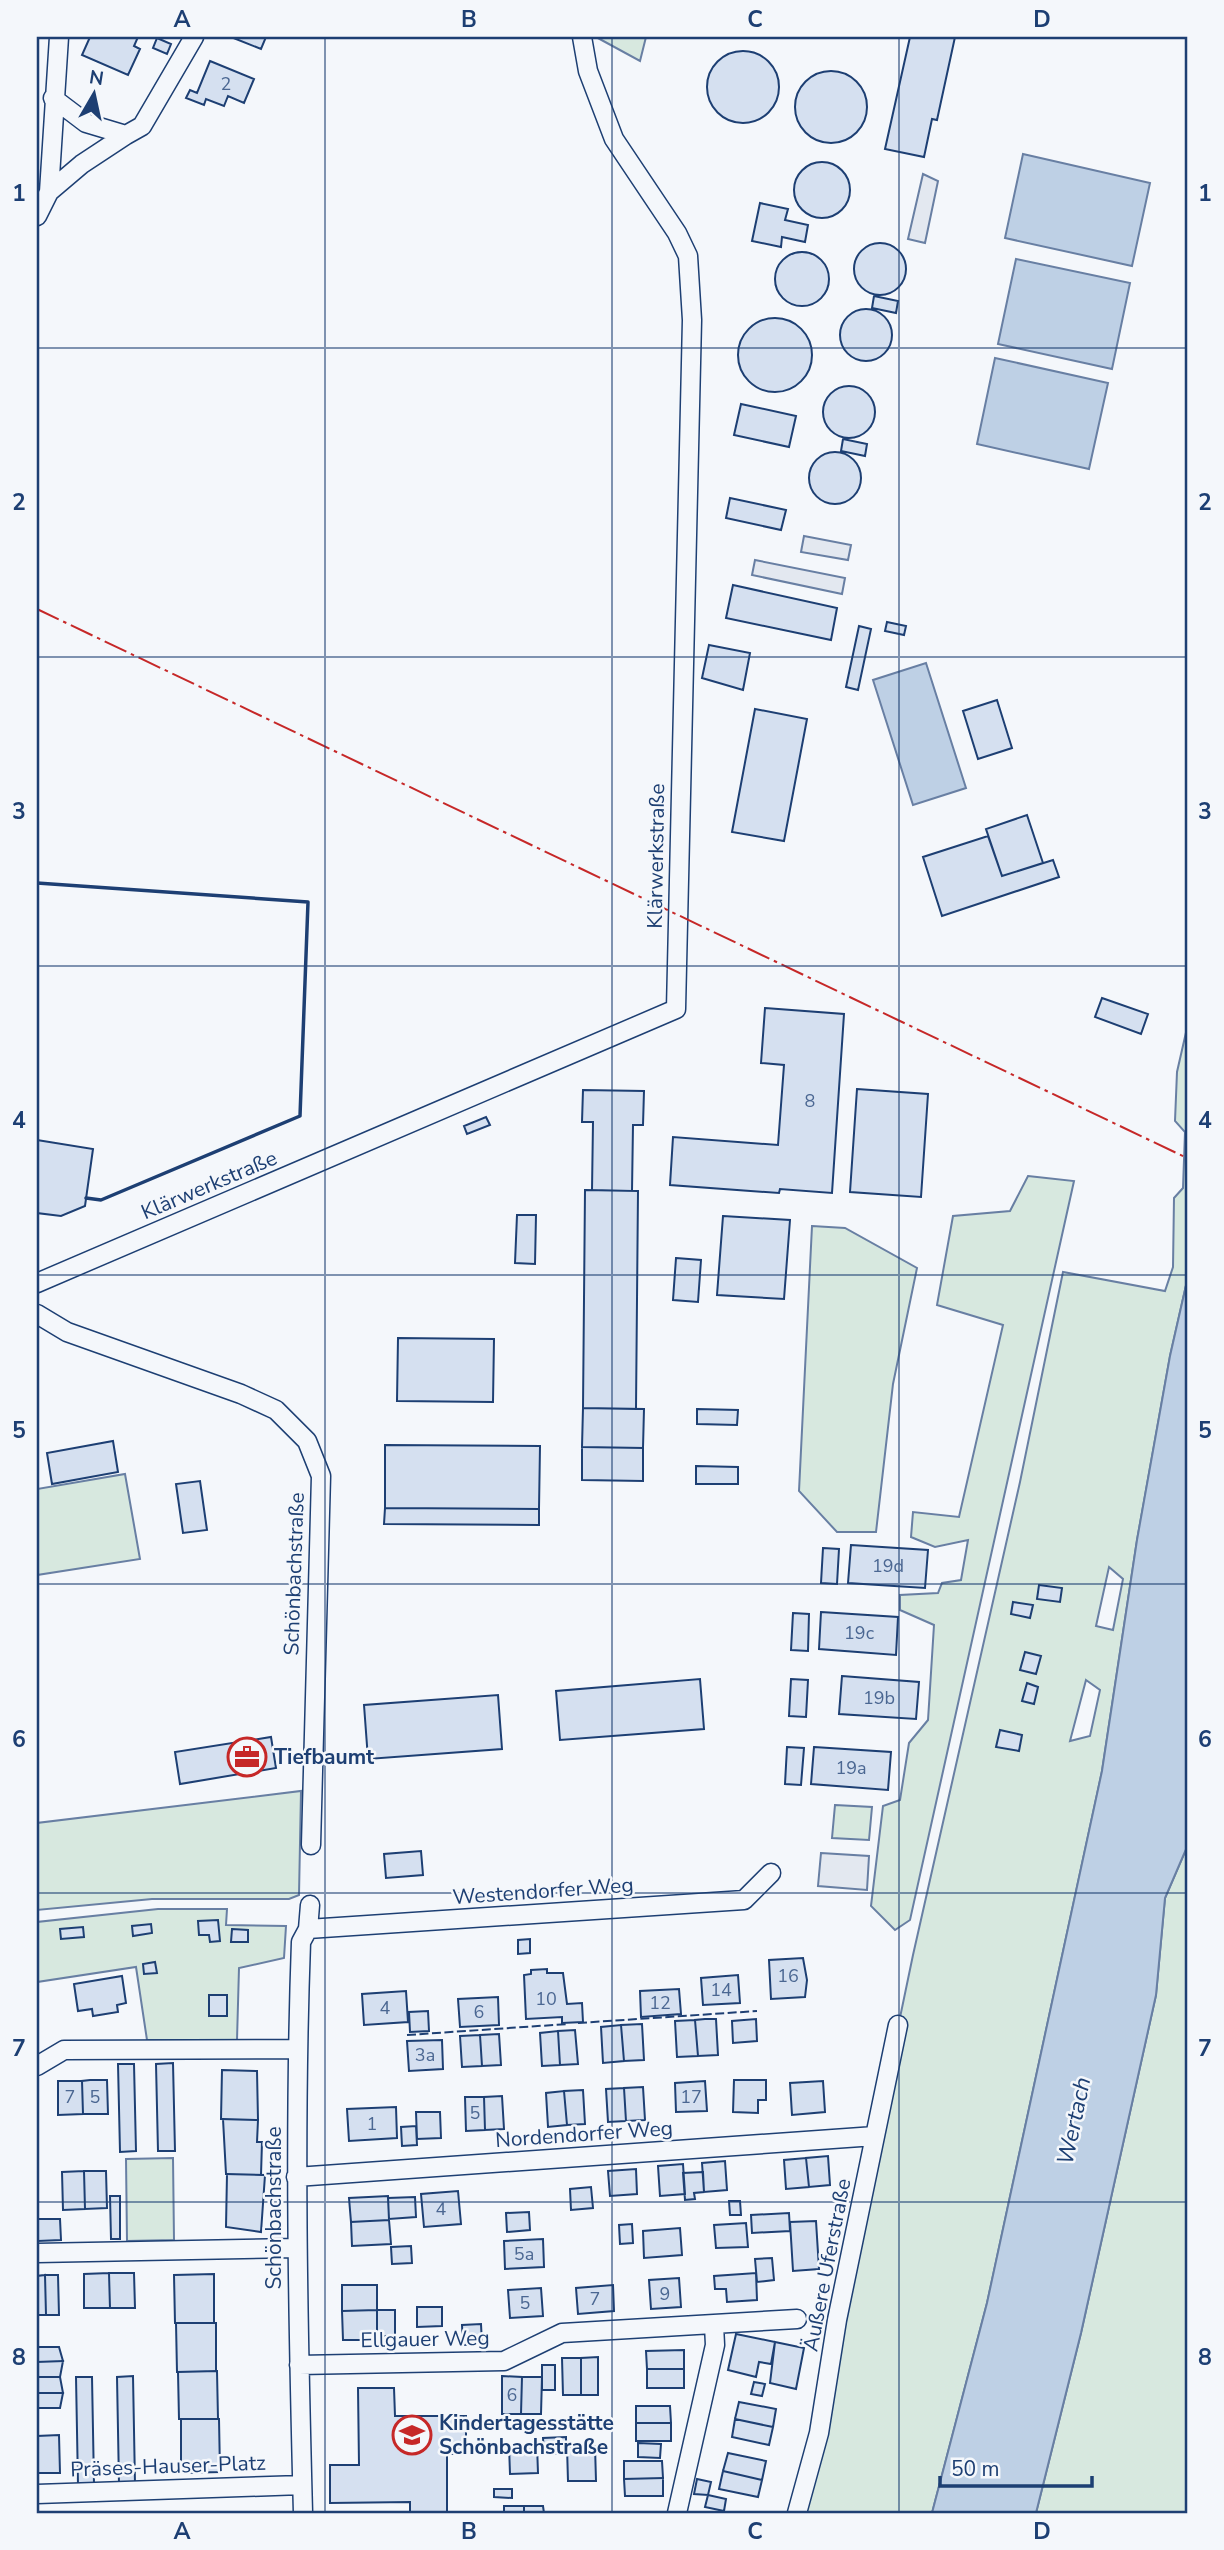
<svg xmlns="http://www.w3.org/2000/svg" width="1224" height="2550" font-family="'Nunito Sans',sans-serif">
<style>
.green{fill:#d7e8df;stroke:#687fa3;stroke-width:2;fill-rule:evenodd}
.parking{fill:#e3e8f0;stroke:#687fa3;stroke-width:2}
.water{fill:#bed0e5;stroke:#687fa3;stroke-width:2}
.building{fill:#d5e0f0;stroke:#1d3f73;stroke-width:2}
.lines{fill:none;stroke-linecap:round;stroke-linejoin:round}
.street-casing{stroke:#1d3f73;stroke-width:21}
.street{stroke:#f4f7fb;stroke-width:18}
.fence{stroke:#1d3f73;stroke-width:2;stroke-dasharray:9 3.5;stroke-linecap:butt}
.wall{stroke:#1d3f73;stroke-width:3.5}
.power{stroke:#c62828;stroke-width:2;stroke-dasharray:24 5 3.5 5;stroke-linecap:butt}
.grid{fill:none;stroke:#1d3f73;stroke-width:2;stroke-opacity:0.55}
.labels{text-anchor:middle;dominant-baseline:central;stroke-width:5;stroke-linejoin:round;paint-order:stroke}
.number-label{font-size:18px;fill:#4b6792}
.street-label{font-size:21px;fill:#1d3f73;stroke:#f4f7fb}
.poi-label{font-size:21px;font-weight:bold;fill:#1d3f73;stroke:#f4f7fb;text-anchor:start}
.water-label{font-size:23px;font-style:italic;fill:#1d3f73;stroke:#f4f7fb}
.neatline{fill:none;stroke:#1d3f73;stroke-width:2.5}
.grid-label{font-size:23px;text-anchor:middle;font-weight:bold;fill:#1d3f73}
</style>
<rect width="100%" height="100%" fill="#f4f7fb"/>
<!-- green -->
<path class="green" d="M596,37H646L640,61Z
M1187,1028V1281L1170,1356L1137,1540L1102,1771L987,2303L932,2513H797L913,1955L1020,1482L1063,1272L1165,1291L1173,1267L1174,1198L1183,1188L1185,1132L1175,1121L1177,1072ZM1109,1567L1123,1579L1113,1630L1096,1626ZM1086,1680L1100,1690L1090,1736L1070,1741Z
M1028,1176L1074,1181L910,1920L895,1930L871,1906L883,1806L900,1800L909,1743L928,1720L934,1625L900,1610V1595L938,1593L942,1583L961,1580L968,1540L935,1547L911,1537L913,1512L959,1517L1003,1325L937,1305L953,1216L1010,1211Z
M812,1226L845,1228L917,1268L893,1384L876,1532H837L799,1491Z
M125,1474L140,1559L37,1575V1489Z
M301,1791L299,1895L289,1899H152L37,1910V1823Z
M835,1805L872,1807L869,1840L832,1838Z
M1187,1847V2513H1036L1081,2333L1156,1995L1165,1898Z
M158,1909H227L226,1925L286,1926L284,1958L239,1968L237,2040H147L136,1967L37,1982V1922Z
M173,2158L174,2240L127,2241L126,2159Z"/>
<!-- parking -->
<path class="parking" d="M923,174L938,181L925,243L908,239Z
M804,536L851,545L848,560L801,552Z
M755,560L845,578L842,594L752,575Z
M821,1853L869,1856L867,1890L818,1886Z"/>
<!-- water -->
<path class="water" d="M1023,154L1150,183L1132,266L1005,238Z
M1016,259L1130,283L1112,369L998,344Z
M995,358L1108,383L1089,469L977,444Z
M926,663L966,788L913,805L873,680Z
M1187,1281V1847L1165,1898L1156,1995L1081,2333L1036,2513H932L987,2303L1102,1771L1137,1540L1170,1356Z"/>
<!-- building -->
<path class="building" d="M90,37H138L134,46L140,49L128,75L82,55Z
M231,37H266L261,49Z
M910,37H955L937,120L932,119L924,157L885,149Z
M157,38L171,44L167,54L153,48Z
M707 87a36 36 0 1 1 72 0a36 36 0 1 1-72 0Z
M210,61L254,79L244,103L228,96L224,106L206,99L204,105L186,98L190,90L197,93Z
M795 107a36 36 0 1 1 72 0a36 36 0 1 1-72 0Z
M794 190a28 28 0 1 1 56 0a28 28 0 1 1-56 0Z
M760,203L788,209L785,220L808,225L805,242L782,237L781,247L752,241Z
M854 269a26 26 0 1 1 52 0a26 26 0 1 1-52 0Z
M775 279a27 27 0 1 1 54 0a27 27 0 1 1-54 0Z
M874,296L898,301L896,313L872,308Z
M840 335a26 26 0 1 1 52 0a26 26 0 1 1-52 0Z
M738 355a37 37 0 1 1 74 0a37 37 0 1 1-74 0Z
M823 412a26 26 0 1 1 52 0a26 26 0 1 1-52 0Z
M741,404L796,416L789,447L734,435Z
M843,439L867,444L865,456L841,451Z
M809 478a26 26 0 1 1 52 0a26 26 0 1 1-52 0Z
M730,498L786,510L781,530L726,518Z
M733,585L837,608L831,640L726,618Z
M887,622L906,626L904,635L885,631Z
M859,626L871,629L858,690L846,687Z
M709,645L750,653L743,690L702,678Z
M997,700L1012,748L978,759L963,711Z
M755,709L807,719L784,841L732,832Z
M1027,815L1043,863L1002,876L986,829Z
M988,836L1002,876L1053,860L1059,877L942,916L923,857Z
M1102,998L1148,1014L1141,1034L1095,1017Z
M765,1008L844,1014L832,1193L780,1189L779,1193L670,1185L673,1137L778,1145L784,1065L761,1063Z
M857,1089L928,1094L921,1197L850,1192Z
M583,1090L644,1091L643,1125H633L632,1191L592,1190L593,1122H582Z
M486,1117L490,1125L467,1134L464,1126Z
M37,1140L93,1149L85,1206L61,1216L37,1213Z
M585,1190L638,1191L636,1409L583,1408Z
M517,1215H536L535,1264L515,1263Z
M723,1216L790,1220L784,1299L717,1295Z
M676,1258L701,1260L698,1302L673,1300Z
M398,1338L494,1339L493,1402L397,1401Z
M583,1408L644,1409L643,1448L582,1447Z
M697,1409L738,1410L737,1425L697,1424Z
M113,1441L118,1472L52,1484L47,1453Z
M385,1445L540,1446L539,1509L385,1508Z
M582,1447L643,1448V1481L582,1480Z
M696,1466L738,1467V1484H696Z
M200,1481L207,1530L183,1533L176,1484Z
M385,1508L539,1509V1525L384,1524Z
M851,1545L928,1550L925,1588L848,1583Z
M823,1548L839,1549L837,1584L821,1583Z
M1039,1585L1062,1588L1060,1602L1037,1599Z
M1013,1602L1033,1605L1030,1618L1011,1614Z
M821,1612L898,1617L896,1655L819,1649Z
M793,1613L809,1614L808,1651L791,1650Z
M1025,1652L1041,1656L1036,1674L1020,1670Z
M842,1676L919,1682L916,1719L839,1714Z
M700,1679L704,1729L560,1740L556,1691Z
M791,1679L808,1680L806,1717L789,1716Z
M1027,1683L1038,1687L1034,1704L1022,1701Z
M498,1695L502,1749L368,1759L364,1705Z
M1000,1730L1022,1735L1019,1751L996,1747Z
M271,1737L276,1768L180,1784L175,1752Z
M787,1747L804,1748L801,1785L785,1784Z
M814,1747L891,1752L888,1790L811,1784Z
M421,1851L423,1875L386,1878L384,1854Z
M218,1920L220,1941L210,1942L209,1935H199L198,1921Z
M151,1924L152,1933L133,1936L132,1926Z
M83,1927L84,1937L61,1939L60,1929Z
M232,1929L248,1930V1942H231Z
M530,1939V1953L518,1954V1940Z
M803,1958L807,1980L805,1997L771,1999L769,1960Z
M155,1962L157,1973L144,1974L143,1964Z
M547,1969V1973H563L567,2004L582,2003L583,2022L562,2023V2017L526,2019L524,1975L531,1974V1970Z
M738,1975L740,2003L703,2005L701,1978Z
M122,1976L126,2003L117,2005L118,2012L93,2016L92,2009L78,2011L74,1984Z
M679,1989L681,2014L641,2017L640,1991Z
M406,1991L408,2022L364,2025L362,1994Z
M209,1995H227V2016H209Z
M498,1997L499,2025L460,2027L458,1999Z
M428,2011L429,2031L410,2032L409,2012Z
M705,2019H716L718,2055L698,2056L695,2020Z
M756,2019L757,2041L733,2043L732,2021Z
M695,2020L698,2056L677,2057L675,2021Z
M642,2024L644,2060L624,2061L621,2025Z
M621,2025L624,2061L603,2063L601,2027Z
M575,2030L578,2064L560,2065L558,2031Z
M558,2031L560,2065L542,2066L540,2033Z
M499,2034L501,2065L482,2066L480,2035Z
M480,2035L482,2066L462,2067L460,2036Z
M442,2040L443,2069L409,2071L407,2041Z
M173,2063L175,2151H158L156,2064Z
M118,2064H134L136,2151L120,2152Z
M222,2070L257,2071L258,2120L221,2119Z
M90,2080H107L108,2114H83L82,2081Z
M734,2080H766V2100H758V2113L733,2112Z
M58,2081H82L83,2114L58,2115Z
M705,2081L707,2111L676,2112L675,2083Z
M823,2081L825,2112L792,2115L790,2083Z
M643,2087L645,2120L626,2121L624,2088Z
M624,2088L626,2121L608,2122L606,2089Z
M583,2090L585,2124L567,2125L564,2091Z
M564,2091L567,2125L548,2127L546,2093Z
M502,2096L504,2129L485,2130L484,2097Z
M465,2097H484L485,2130L466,2131Z
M396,2107L397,2138L349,2141L347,2109Z
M416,2112H440L441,2138L417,2139Z
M223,2119L258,2120L257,2142H262L261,2175L226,2174Z
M416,2126L417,2145L402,2146L401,2127Z
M828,2156L830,2185L809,2187L806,2158Z
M806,2158L809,2187L786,2189L784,2160Z
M725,2161L727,2190L704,2192L702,2163Z
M683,2164L685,2194L660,2196L658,2166Z
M636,2169L637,2194L610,2196L608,2171Z
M84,2171L85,2209L63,2210L62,2172Z
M84,2171H106L107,2208L85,2209Z
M703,2172L704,2192L694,2193L695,2199L685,2200L683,2173Z
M227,2174L265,2175L261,2232L226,2227Z
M591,2187L593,2208L571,2210L570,2189Z
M458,2191L461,2224L424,2227L421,2194Z
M110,2196H120V2239H111Z
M388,2196L389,2220L351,2222L349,2198Z
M415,2197L416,2217L389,2219L388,2198Z
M729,2201H740L741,2215H730Z
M529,2212L530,2230L507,2232L506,2213Z
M789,2213L790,2231L752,2233L751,2215Z
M37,2219H60L61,2240L38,2241Z
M389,2220L391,2244L352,2246L351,2222Z
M816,2221L819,2269L793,2271L790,2222Z
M746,2223L748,2247L716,2248L714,2225Z
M632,2224L633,2243L620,2244L619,2225Z
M680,2228L682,2255L644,2258L643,2231Z
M543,2239L544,2267L505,2269L504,2241Z
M411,2246L412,2263L392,2264L391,2247Z
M772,2258L774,2280L757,2282L755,2259Z
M109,2273L110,2308H84V2274Z
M109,2273H134L135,2308H110Z
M756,2273L757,2300L727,2302L726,2289H715L714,2276Z
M214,2274V2323H175L174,2275Z
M45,2275H58L59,2315H46Z
M45,2275L46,2315H37V2276Z
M679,2278L681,2307L651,2309L649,2280Z
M342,2285H377V2310L342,2311Z
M613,2285L614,2311L578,2314L576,2288Z
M541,2288L543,2316L510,2318L508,2290Z
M417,2307H442V2326L417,2327Z
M377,2310V2340H343L342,2311Z
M377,2310H395V2336H377Z
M176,2323H216V2371L177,2372Z
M481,2324L482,2344L463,2345L462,2325Z
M736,2334L775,2342L771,2364L759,2362L756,2377L728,2370Z
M775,2342L804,2348L796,2389L770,2383Z
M37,2347H59L63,2361L37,2362Z
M684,2350V2369H647L646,2351Z
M598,2357V2395H581V2358Z
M562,2358H581V2395H563Z
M63,2361L60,2377H37V2362Z
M542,2365H555V2390H542Z
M647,2369H684V2388H647Z
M217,2371L218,2419H179L178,2372Z
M133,2376L135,2484H119L117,2377Z
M502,2376L522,2377L521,2414H502Z
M37,2377H60L63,2393H37Z
M76,2377H92L94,2484L78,2485Z
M522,2377H542L541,2414H521Z
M754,2382L765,2384L762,2396L751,2394Z
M358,2388H394L395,2416H466V2454H447V2513H410V2502L330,2503V2465H359Z
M37,2393H63L60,2408H37Z
M739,2402L776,2409L773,2427L735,2419Z
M636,2406H670L671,2423H636Z
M181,2419H219L220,2472L181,2473Z
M735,2419L773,2427L769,2445L732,2437Z
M636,2423H671V2441H636Z
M59,2435L60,2473H37V2436Z
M566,2437V2453L544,2454L543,2438Z
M638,2443L661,2444L660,2458L638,2457Z
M509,2445H537L538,2473L510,2474Z
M595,2446L596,2481H568L567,2447Z
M728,2453L766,2461L762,2480L723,2471Z
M624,2461H662L663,2478L624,2479Z
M723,2471L762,2480L758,2497L719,2489Z
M663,2478V2496H625L624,2479Z
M697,2479L711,2482L708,2495L694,2494Z
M494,2489H512V2498L494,2497Z
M708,2495L726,2499L724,2511L705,2507Z
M504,2506H524V2513H504Z
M524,2506H543L544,2513H524Z"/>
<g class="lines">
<defs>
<path id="street" d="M126,135L142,126L194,37
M49,192L82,164L126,135L86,123L53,98
M37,216L49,192L59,37
M37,1283L676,1009L692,320L688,256L677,233L614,139L588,71L582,37
M37,1314L67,1332L241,1394L276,1410L307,1441L321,1476L311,1845
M308,1929L744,1900L771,1873
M37,2066L64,2050L297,2049
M296,2177L875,2136
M37,2253L295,2248
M299,2365L504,2361L562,2333L797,2319
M37,2494L302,2485
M303,2513C298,2323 294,2133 301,1942L308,1929L310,1905
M677,2513L715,2345L714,2325
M797,2513L819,2433L837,2320L898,2025"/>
</defs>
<!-- street casing -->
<use href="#street" class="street-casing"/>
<!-- street -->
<use href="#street" class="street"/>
<!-- fence -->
<path class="fence" d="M578,2023L757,2011
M407,2035L568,2024"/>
<!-- wall -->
<path class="wall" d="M37,883L308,902L300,1116L101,1200L86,1198"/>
<!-- power -->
<path class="power" d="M37,609L1187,1158"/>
</g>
<!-- grid -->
<path class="grid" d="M325,37V2513M612,37V2513M899,37V2513M37,348H1187M37,657H1187M37,966H1187M37,1275H1187M37,1584H1187M37,1893H1187M37,2202H1187"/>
<!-- icons -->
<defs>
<symbol id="office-ring" viewBox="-11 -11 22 22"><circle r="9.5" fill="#f4f7fb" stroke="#c62828" stroke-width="1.5"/><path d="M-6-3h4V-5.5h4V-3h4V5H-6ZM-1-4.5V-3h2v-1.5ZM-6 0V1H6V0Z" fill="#c62828"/></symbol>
<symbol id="school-ring" viewBox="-11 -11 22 22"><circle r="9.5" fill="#f4f7fb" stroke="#c62828" stroke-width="1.5"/><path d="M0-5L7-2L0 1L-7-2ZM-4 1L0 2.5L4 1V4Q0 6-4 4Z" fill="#c62828"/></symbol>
</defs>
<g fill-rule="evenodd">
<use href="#office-ring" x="225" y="1735" width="44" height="44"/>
<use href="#school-ring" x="390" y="2413" width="44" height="44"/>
</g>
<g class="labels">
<!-- number labels -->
<g class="number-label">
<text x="226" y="84">2</text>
<text x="810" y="1101">8</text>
<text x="888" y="1566">19d</text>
<text x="859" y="1633">19c</text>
<text x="879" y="1698">19b</text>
<text x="851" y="1768">19a</text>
<text x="788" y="1976">16</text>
<text x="721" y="1990">14</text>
<text x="546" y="1999">10</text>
<text x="660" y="2003">12</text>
<text x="385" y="2008">4</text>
<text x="479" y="2012">6</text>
<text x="425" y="2055">3a</text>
<text x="70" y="2097">7</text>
<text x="95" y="2097">5</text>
<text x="691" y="2097">17</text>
<text x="475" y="2113">5</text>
<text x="372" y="2124">1</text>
<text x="441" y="2209">4</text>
<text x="524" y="2254">5a</text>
<text x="665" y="2294">9</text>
<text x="595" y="2299">7</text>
<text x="525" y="2303">5</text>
<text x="512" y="2395">6</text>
</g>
<!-- street labels -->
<g class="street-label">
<text transform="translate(656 856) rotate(-89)">Klärwerkstraße</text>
<text transform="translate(209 1185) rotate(-23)">Klärwerkstraße</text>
<text transform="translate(294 1574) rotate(-88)">Schönbachstraße</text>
<text transform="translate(543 1891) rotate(-4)">Westendorfer Weg</text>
<text transform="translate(584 2134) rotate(-4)">Nordendorfer Weg</text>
<text transform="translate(274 2208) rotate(-90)">Schönbachstraße</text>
<text transform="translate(827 2265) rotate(-79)">Äußere Uferstraße</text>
<text transform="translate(425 2339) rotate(-1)">Ellgauer Weg</text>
<text transform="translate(168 2466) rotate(-2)">Präses-Hauser-Platz</text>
</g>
<!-- poi labels -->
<g class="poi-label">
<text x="274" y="1757">Tiefbaumt</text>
<text x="439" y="2423">Kindertagesstätte<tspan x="439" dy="24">Schönbachstraße</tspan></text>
</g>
<!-- water labels -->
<g class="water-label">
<text transform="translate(1074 2121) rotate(-78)">Wertach</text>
</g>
</g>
<!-- border -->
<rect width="1224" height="2550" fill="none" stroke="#f4f7fb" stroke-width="77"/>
<!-- north arrow -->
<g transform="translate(94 94) rotate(9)" stroke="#f4f7fb" stroke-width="5" paint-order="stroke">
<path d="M0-5L12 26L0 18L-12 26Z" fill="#1d3f73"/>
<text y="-10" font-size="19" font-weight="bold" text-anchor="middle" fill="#1d3f73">N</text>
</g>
<!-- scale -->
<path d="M940 2476v10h152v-10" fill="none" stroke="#1d3f73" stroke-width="3.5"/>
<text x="951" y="2476" font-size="21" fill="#1d3f73" stroke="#f4f7fb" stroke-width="5" paint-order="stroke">50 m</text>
<rect x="38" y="38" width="1148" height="2474" class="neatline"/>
<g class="grid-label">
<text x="182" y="27">A</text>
<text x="469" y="27">B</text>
<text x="755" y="27">C</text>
<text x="1042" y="27">D</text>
<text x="19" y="201">1</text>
<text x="1205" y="201">1</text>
<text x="19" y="510">2</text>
<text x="1205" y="510">2</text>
<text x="19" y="819">3</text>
<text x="1205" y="819">3</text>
<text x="19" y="1128">4</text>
<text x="1205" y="1128">4</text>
<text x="19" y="1438">5</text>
<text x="1205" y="1438">5</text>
<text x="19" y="1747">6</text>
<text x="1205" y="1747">6</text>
<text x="19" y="2056">7</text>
<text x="1205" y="2056">7</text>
<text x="19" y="2365">8</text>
<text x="1205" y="2365">8</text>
<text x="182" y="2539">A</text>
<text x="469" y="2539">B</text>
<text x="755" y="2539">C</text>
<text x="1042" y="2539">D</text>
</g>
</svg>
